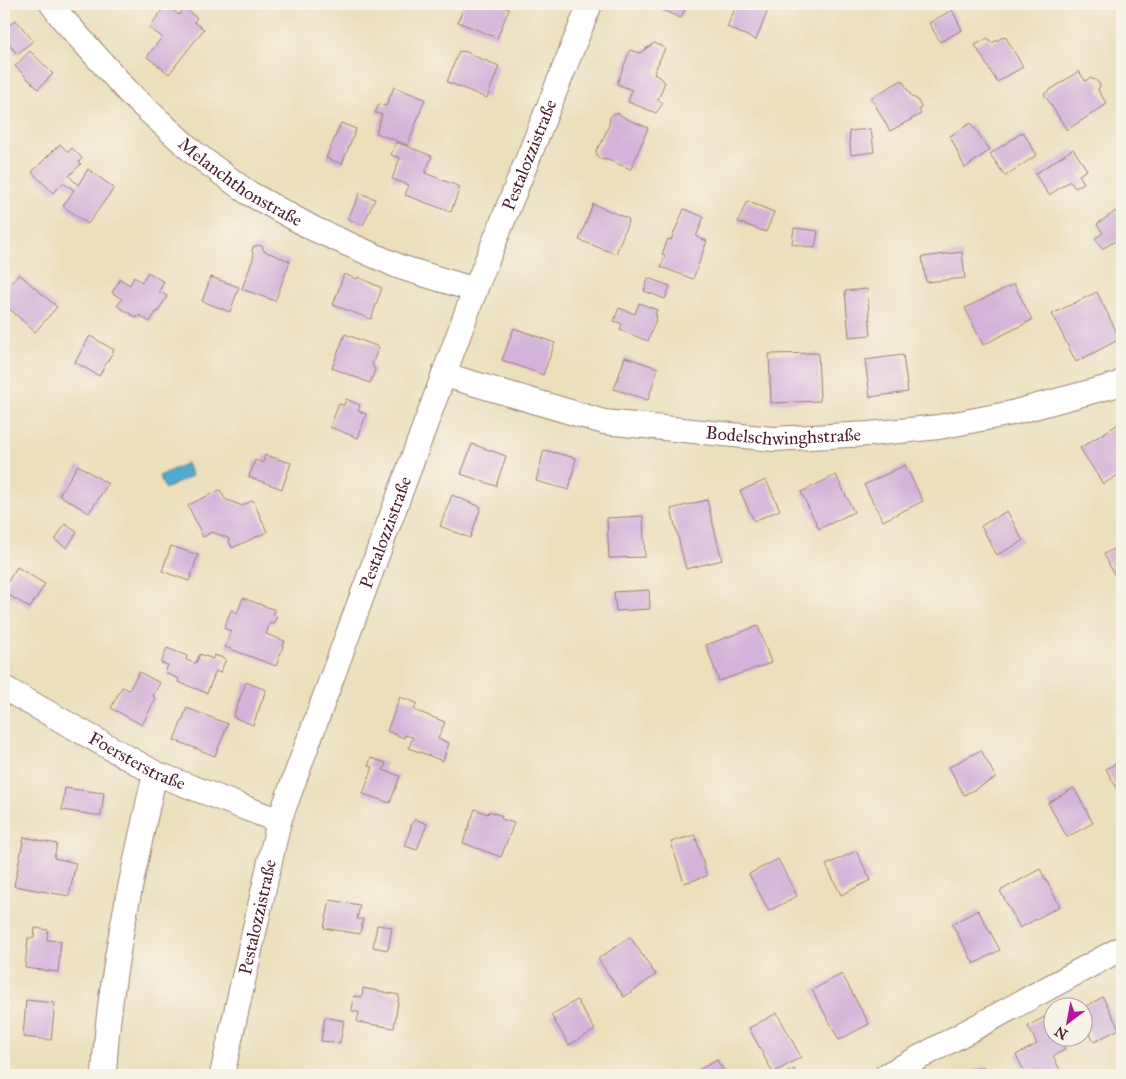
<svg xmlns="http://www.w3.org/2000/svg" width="1126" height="1079" font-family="'IM FELL Great Primer',serif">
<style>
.water{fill:#4facce;stroke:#4c667c}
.building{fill:#d3b3d9}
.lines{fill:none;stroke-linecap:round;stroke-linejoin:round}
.street-casing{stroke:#9a7f74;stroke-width:26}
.street{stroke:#fff;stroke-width:24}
.labels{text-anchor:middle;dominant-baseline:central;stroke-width:4;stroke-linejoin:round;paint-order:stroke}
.street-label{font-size:18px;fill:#4a1f2b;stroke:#f7f3e8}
</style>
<rect width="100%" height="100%" fill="#f7f3e8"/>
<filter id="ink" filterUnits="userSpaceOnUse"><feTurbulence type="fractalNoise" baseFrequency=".02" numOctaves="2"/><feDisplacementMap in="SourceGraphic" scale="10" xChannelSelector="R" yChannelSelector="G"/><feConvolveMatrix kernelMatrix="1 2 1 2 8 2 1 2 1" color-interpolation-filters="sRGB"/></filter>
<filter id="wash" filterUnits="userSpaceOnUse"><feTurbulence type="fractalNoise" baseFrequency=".0096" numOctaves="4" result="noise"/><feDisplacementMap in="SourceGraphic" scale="20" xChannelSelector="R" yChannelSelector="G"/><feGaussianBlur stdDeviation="1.12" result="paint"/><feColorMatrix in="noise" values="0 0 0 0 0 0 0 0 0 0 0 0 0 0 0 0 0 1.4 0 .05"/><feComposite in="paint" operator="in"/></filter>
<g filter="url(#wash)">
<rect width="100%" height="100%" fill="#ebdfbc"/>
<!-- water -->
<path class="water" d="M187,463L192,476L165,489L159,476Z"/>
<g id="blocks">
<!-- building -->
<path class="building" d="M465,4H496L509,9L497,38L458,22Z
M657,4H687L681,18L655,7Z
M737,4H767L770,5L756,40L727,27Z
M166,5L179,15L184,8L197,18L194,22L204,29L169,74L147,57L162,37L149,28Z
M952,10L962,30L940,42L929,23Z
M16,20L33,41L17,54L4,38V29Z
M1005,36L1023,67L997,82L975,45L988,38L992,43Z
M654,43L665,48L654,73L665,82L658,100L663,103L656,113L628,102L632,90L617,84L630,50L640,53Z
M30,51L53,74L38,89L15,66Z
M459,51L467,52L474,56L499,66L487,98L447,82Z
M1079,71L1085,81L1090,78L1096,80L1100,85L1098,90L1107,104L1067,130L1044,94Z
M902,80L912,97L917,99L921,107L919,111L921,114L890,131L871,98Z
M394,87L425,99L408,145L376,133L382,115L375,113L379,104L386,106Z
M618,113L625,118L648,128L631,169L608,160L600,159L597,155L596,151L598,147L601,144L609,125L610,117L613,114Z
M341,123L356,129L342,164L326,158Z
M971,123L990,150L965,168L950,136Z
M871,129L874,152L851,155L849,131Z
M1023,132L1037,155L1005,176L990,154Z
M396,142L432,156L425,173L460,187L451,212L405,195L409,185L392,179L400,158L391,155Z
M60,144L68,152L72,148L82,158L79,162L81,164L69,176L78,185L88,169L114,188L88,224L63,206L74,190L63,183L53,193L32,172Z
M1073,149L1087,170L1079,175L1084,183L1075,188L1070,181L1049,195L1035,174Z
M360,193L375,199L363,225L348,219Z
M747,201L774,212L766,232L738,222Z
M593,204L629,219L616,254L579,240Z
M684,209L704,217L696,237L707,241L693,279L661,267L665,255L662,254L668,239L671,240Z
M1116,211L1122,221V237L1102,249L1095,238L1103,233L1097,224Z
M794,228L818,231L815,248L792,244Z
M258,245L262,246L264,251L290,261L275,301L242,289L254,256L252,251L253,247Z
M962,252L965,278L926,282L922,257Z
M148,272L164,282L159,291L167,296L157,313L156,312L150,322L139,315L137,318L117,306L122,299L112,293L120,279L130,285L134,277L142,282Z
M19,274L57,307L35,332L4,304V291Z
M344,274L357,279L358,277L382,288L371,319L333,305Z
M211,277L239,287L230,312L202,301Z
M648,278L670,286L665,299L644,291Z
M1014,284L1032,320L983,345L965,308Z
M867,289L871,335L849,337L845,291Z
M1097,292L1120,339L1076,362L1052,314Z
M639,303L657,310L655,315L657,316L648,341L620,330L622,324L614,321L619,308L635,314Z
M514,328L555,343L543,375L502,360Z
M345,334L379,347L372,364L375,370L370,383L332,368Z
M90,336L114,350L99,376L75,362Z
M818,353L820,401L771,403L769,354Z
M903,355L908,392L870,397L865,360Z
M625,357L658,368L648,400L614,389Z
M346,399L360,405L358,411L366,414L358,438L330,427L339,404L344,405Z
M1120,423L1122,427V473L1103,484L1080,448Z
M472,444L506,456L496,486L461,474Z
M544,450L576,458L569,490L536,481Z
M265,455L291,463L282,489L249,477L255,460L263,463Z
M78,465L108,484L89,513L59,495Z
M905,465L923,501L883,521L864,485Z
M836,475L854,512L819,529L801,492Z
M766,480L780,510L754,521L740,491Z
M220,490L225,499L242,506L253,500L267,532L232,548L228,538L212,532L203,537L188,505Z
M452,495L481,507L470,538L440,526Z
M707,500L722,560L686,569L671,509Z
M1007,511L1023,541L997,555L981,526Z
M643,516L645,557L609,558L607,518Z
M65,524L77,532L67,548L55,540Z
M1121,545L1122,548V582L1119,584L1104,554Z
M171,546L198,555L189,581L162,571Z
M17,567L45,584L30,608L4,592V588Z
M649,590L650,609L616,611L614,592Z
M243,598L275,610L273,615L277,616L273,624L270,623L266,634L285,641L276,666L225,647L231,631L224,628L231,610L237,613Z
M758,626L771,663L719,681L706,645Z
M167,648L187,656L186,660L194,663H196L200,654L213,659L214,655L226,659L220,673L216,671L207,693L178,682L179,679L165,673L168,665L161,663Z
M139,672L160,683L153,696L156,698L142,725L111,708L122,687L129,690Z
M246,682L266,690L253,725L233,717Z
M400,697L417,703L414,710L445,722L438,739L449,743L443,761L409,748L413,737L405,735L404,738L387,731Z
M187,708L228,724L215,756L174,740Z
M981,750L996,778L964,795L949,767Z
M371,758L386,763L383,770L400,776L390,803L363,794L373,767L368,766Z
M1122,760V797L1106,769Z
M65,788L104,793L101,816L62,810Z
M1074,788L1093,823L1067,837L1048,803Z
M475,809L488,814L489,811L502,816L501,819L514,823L501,857L463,843Z
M415,819L427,824L417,850L405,846L412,823Z
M695,835L707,876L684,883L671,842Z
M24,837L57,844L54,858L76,863L69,896L14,886Z
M856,851L871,880L841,895L826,865Z
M778,859L797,896L769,911L749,874Z
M1040,869L1060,906L1020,928L1000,891Z
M330,900L360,905L357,919H363L360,934L324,928Z
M978,910L1000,950L974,964L952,924Z
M377,925L392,927L388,950L373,947Z
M35,928L48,930L47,940L61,941L58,972L25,968L28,938H34Z
M630,937L656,975L624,997L598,959Z
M842,974L869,1024L839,1040L812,990Z
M363,988L399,995L394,1028L357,1022L359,1012L352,1011L354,996L362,997Z
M1103,997L1119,1029L1094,1042L1084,1022V1007Z
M26,1000L55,1003L51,1040L23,1037Z
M577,1000L595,1030L569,1045L551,1015Z
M777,1013L801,1057L773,1073L749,1028Z
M1048,1015L1054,1026V1036H1059L1065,1050L1053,1056L1061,1072L1053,1075H1026L1016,1055L1037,1044L1028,1026Z
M325,1017L344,1021L340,1043L321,1041Z
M717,1060L726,1075H689Z
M983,1066L987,1075H965Z
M794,1069L797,1075H782Z"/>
</g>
</g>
<g filter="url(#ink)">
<use href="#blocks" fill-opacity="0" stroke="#9a7f74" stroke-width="1"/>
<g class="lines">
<defs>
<g id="street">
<path id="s1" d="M52,4L62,18L130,94L193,152L247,192L314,229L400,267L475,290"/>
<path id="s2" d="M445,375L604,422L773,439L869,434L939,427L1012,413L1116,385L1122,382"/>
<path id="s3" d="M4,688L155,773L279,821"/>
<path d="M104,1075C109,973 133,872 155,773"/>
<path id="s4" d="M222,1075L279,821L475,290L590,4"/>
<path d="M887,1075L1122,948"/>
</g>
</defs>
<!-- street casing -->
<use href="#street" class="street-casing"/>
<!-- street -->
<use href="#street" class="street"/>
</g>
</g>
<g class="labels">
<!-- street labels -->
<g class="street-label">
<text stroke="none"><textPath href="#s4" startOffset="972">Pestalozzistraße</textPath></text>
<text stroke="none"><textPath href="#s1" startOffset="261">Melanchthonstraße</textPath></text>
<text stroke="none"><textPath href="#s2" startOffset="346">Bodelschwinghstraße</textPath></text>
<text stroke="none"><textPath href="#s4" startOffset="568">Pestalozzistraße</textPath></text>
<text stroke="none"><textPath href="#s3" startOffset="152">Foersterstraße</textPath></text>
<text stroke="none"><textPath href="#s4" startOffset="162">Pestalozzistraße</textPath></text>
</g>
</g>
<!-- margin -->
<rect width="1126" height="1079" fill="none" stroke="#f7f3e8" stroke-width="20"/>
<!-- north arrow -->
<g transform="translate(1068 1022) rotate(212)"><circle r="24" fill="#f7f3e8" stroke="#b29e9c"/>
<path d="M0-4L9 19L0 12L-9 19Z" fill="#b5179e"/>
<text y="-8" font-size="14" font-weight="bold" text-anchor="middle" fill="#4a1f2b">N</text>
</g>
</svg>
